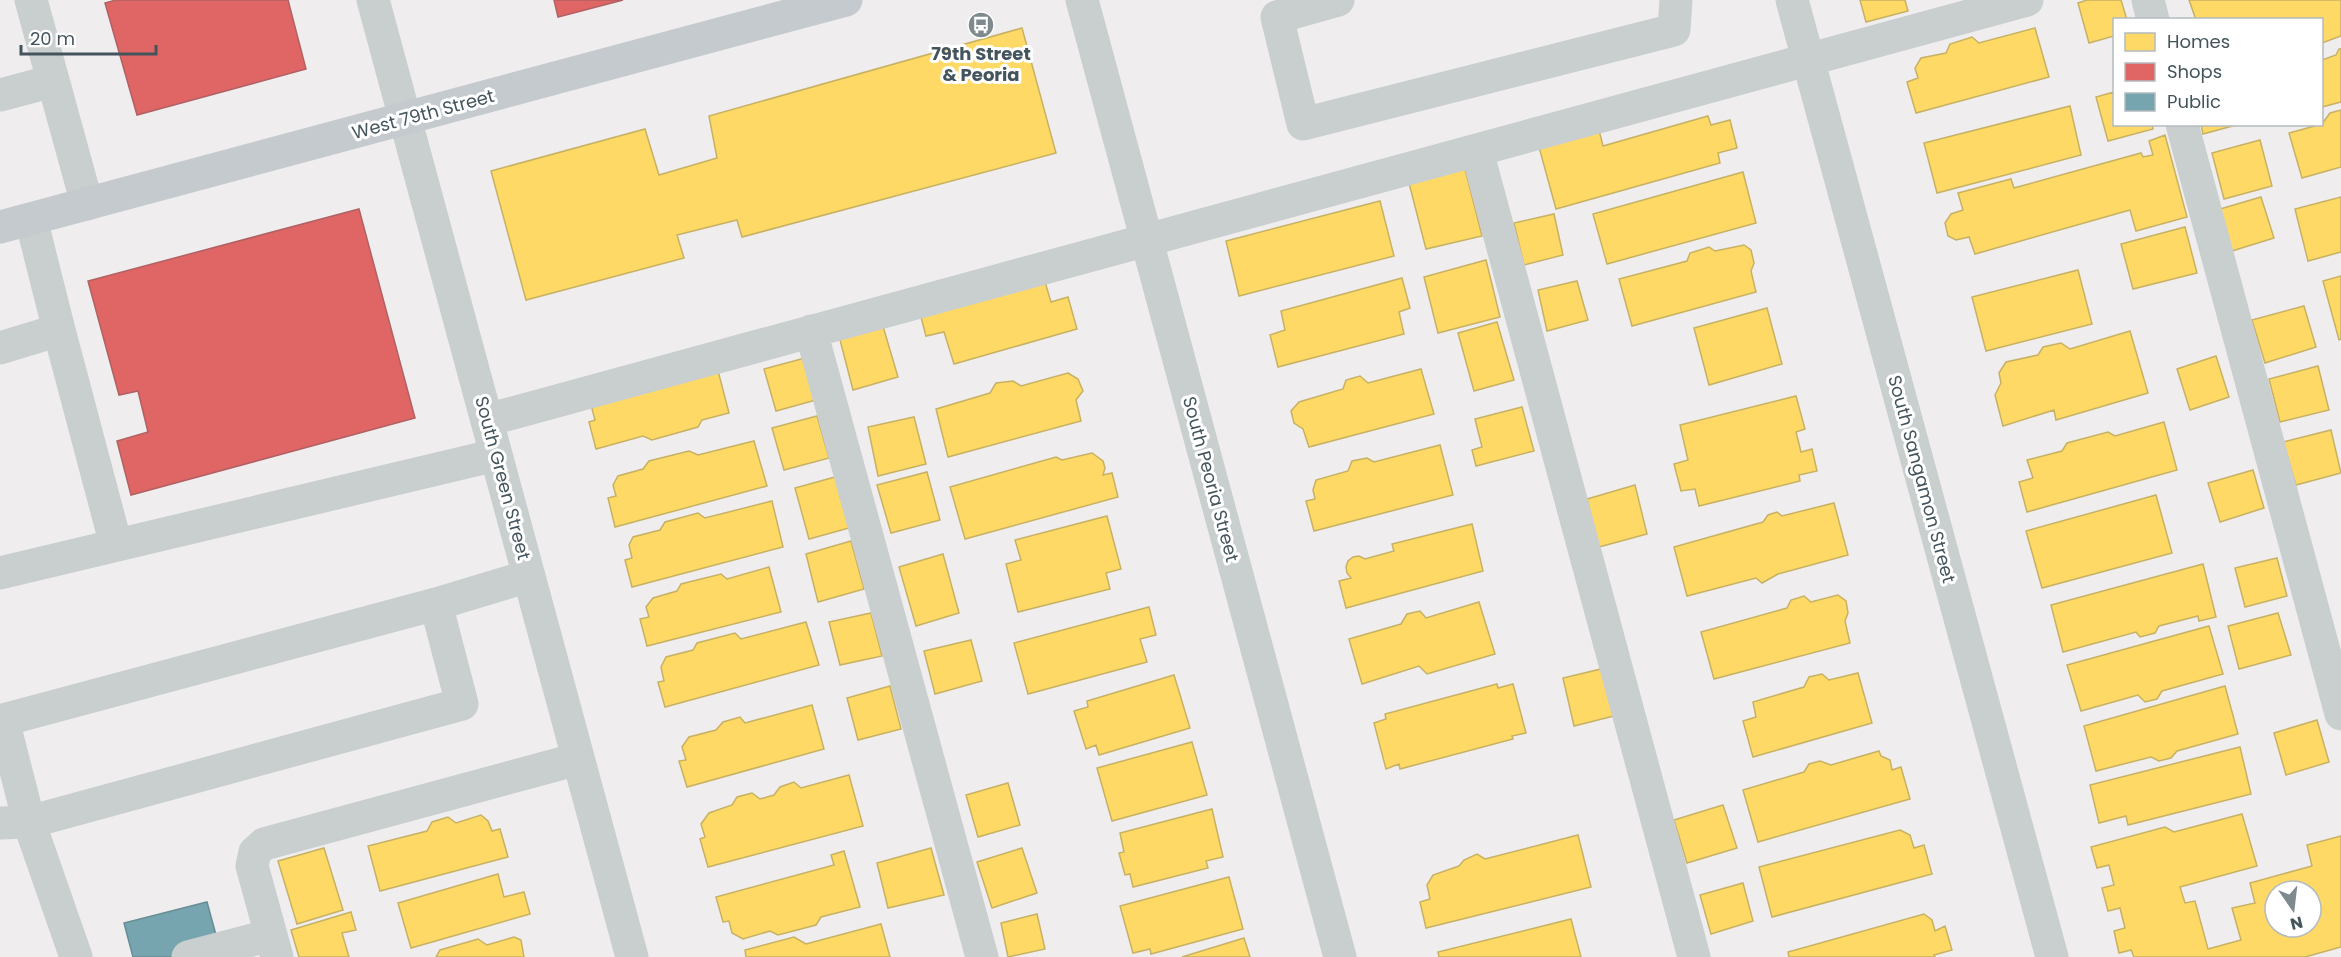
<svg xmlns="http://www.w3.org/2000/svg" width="2341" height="957" font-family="Poppins,sans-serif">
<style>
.homes{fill:#ffd966;stroke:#c7b163;stroke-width:1.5;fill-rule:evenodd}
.shops{fill:#e06666;stroke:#b16163;stroke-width:1.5}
.public{fill:#76a5af;stroke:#678d96;stroke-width:1.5}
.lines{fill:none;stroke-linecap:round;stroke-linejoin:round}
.minor{stroke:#c9cecf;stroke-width:33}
.major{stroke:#c4cacd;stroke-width:33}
.labels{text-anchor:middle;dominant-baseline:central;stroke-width:6;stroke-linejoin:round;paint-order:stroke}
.poi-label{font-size:18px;font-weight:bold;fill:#43545c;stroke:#fff}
.street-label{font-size:18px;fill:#43545c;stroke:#fff}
</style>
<rect width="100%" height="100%" fill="#efedee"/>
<!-- homes -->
<path class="homes" d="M1860,0H1905L1908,11L1866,22Z
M2087,0H2121L2127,20H2114V36L2089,43L2078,3Z
M2189,0H2341V36L2322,43V20H2196Z
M1022,28L1056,153L742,237L737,220L677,235L684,258L526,300L491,171L645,129L659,175L717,158L709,116Z
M2035,28L2049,77L1916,113L1907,82L1918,78L1915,68L1921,58L1946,53L1950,44L1972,37L1979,43Z
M2339,49H2341V102L2322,107V60L2336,55Z
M2114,92V124H2152L2153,129L2108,141L2096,97Z
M2070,106L2081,155L1937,193L1924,143Z
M2341,110V167L2302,178L2289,133L2322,124L2330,113Z
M1708,116L1711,125L1730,120L1737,148L1718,153L1720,163L1556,209L1539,147L1599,130L1603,146Z
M2201,124H2240L2203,134Z
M2165,135L2187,217L2136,231L2130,210L1975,254L1969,237L1956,240L1948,236L1945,223L1951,214L1963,210L1958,193L2011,179L2014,188L2141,153L2143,157L2153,155L2149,141Z
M2260,140L2272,186L2224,199L2212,153Z
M1465,169L1482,236L1426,249L1409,183Z
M1743,172L1756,223L1607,264L1593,214Z
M2261,197L2274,238L2232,251L2220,209Z
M2341,197V252L2308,261L2295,209Z
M1380,201L1394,256L1239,296L1226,241Z
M1554,214L1563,255L1524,265L1514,223Z
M2185,227L2197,273L2133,289L2121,244Z
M1744,245L1751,250L1754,263L1751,271L1756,292L1632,326L1619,279L1687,261L1690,253L1709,247L1715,251Z
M1486,260L1500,317L1438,333L1424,277Z
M2078,270L2092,324L1986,351L1972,297Z
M2341,276V339L2339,340L2323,281Z
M1402,278L1410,308L1399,312L1404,334L1278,367L1270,335L1285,330L1281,311Z
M1577,281L1588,320L1547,331L1538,290Z
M1045,282L1051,302L1068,297L1077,329L954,364L944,332L926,336L921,317Z
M2304,306L2316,347L2265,363L2252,320Z
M1767,308L1782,364L1709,385L1694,328Z
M1497,322L1514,380L1474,391L1458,333Z
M882,323L898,377L853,390L839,336Z
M2130,331L2148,393L2056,420L2054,410L2003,426L1995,395L2001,383L1999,373L2006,362L2038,355L2043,347L2061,343L2070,349Z
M2216,356L2229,397L2190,410L2177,369Z
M805,358L816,400L776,411L764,369Z
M2318,366L2329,410L2280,422L2269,379Z
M717,367L729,413L702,420L698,427L652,440L643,436L596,449L589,422L595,420L592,409L598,400Z
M1421,369L1434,414L1309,447L1303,429L1294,423L1291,411L1299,402L1343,389L1346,380L1360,376L1368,383Z
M1068,373L1078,379L1083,391L1076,400L1081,421L948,457L936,409L990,393L996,383L1013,381L1021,386Z
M1796,396L1805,429L1796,432L1801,452L1812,449L1817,471L1799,475L1800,481L1699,506L1695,489L1681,491L1674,464L1688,460L1680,425Z
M1522,407L1534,451L1476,466L1472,450L1482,447L1475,419Z
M817,416L829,458L784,470L772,428Z
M914,417L926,464L878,476L868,427Z
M2164,422L2177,470L2027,512L2019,482L2033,478L2027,460L2062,451L2067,443L2108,432L2115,436Z
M2331,430L2341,473L2296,485L2283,442Z
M754,441L767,486L615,527L608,498L616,496L613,485L618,476L643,469L649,461L689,451L698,455Z
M1440,445L1453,495L1314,531L1306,501L1315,499L1313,490L1316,480L1348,471L1352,461L1367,458L1374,462Z
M1092,453L1103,461L1105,468L1103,475L1112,473L1118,497L965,539L950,487L1056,457L1062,460Z
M2253,470L2264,508L2220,522L2208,483Z
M927,472L940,520L891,533L877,485Z
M835,477L849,528L809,539L795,488Z
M1635,485L1647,534L1599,547L1587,499Z
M2156,495L2172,553L2042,588L2026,531Z
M772,501L783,547L632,587L625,560L632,558L629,545L633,537L660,530L665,522L698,513L705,518Z
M1834,503L1848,555L1778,574L1762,583L1756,578L1687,596L1674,547L1763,522L1768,515L1777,512L1782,516Z
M1107,516L1121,569L1106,573L1110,589L1018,612L1006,564L1021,560L1015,540Z
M1472,524L1483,571L1346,608L1339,581L1351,578L1347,573L1346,567L1348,561L1353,557L1359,556L1365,559L1394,551L1392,544Z
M851,541L864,589L818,602L806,554Z
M943,554L959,613L916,626L899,567Z
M2277,558L2287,596L2245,607L2235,568Z
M2203,564L2216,617L2199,621L2198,616L2159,626L2155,633L2140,637L2136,632L2063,652L2051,605Z
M769,567L781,612L647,646L640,619L649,617L646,607L653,598L677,591L681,584L721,574L727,579Z
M1838,595L1846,601L1848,613L1845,621L1850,643L1714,679L1701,632L1787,608L1791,600L1804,596L1811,602Z
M1479,602L1495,654L1427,674L1419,666L1362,684L1349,639L1401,624L1407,614L1420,611L1426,618Z
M1149,607L1156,635L1140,639L1147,662L1028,694L1014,643Z
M871,613L882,656L840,665L829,622Z
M2278,613L2291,655L2239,669L2228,626Z
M806,622L819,665L665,707L658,682L664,681L661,667L666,657L693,650L697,643L735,633L741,639Z
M2209,626L2223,674L2162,691L2157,699L2145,702L2138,695L2081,711L2067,665Z
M971,640L982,681L935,694L924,651Z
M1601,669L1614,716L1574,726L1563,678Z
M1858,673L1872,723L1753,757L1743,721L1756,717L1753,702L1804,687L1809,677L1822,674L1829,680Z
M1174,675L1190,728L1099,755L1096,745L1086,749L1074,711L1088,707L1087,701Z
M1497,684L1498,688L1513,684L1526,733L1512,736L1513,739L1400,769L1399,764L1386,769L1374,723L1386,719L1385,714Z
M890,686L901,729L858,740L847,698Z
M2225,686L2238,734L2177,751L2171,758L2159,761L2151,757L2096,771L2084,726Z
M812,705L824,749L687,787L679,761L686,760L682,747L689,737L716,730L723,722L740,717L745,723Z
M2317,720L2329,762L2286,775L2274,733Z
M1192,742L1207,795L1112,821L1097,768Z
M2240,747L2251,794L2128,825L2126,816L2099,823L2090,785Z
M1879,751L1881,756L1890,760L1892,770L1901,767L1910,799L1758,842L1743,790L1804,772L1809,764L1820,761L1831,765Z
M849,775L863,826L708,867L700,839L705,837L701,824L709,813L732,805L737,797L752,793L760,799L774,795L780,787L794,782L801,788Z
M1008,783L1020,825L978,837L966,795Z
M1723,805L1737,848L1687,863L1674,820Z
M1212,809L1223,857L1206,861L1208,868L1133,887L1130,874L1125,875L1119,853L1124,852L1120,833Z
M2242,814L2257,866L2180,887L2185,903L2195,901L2208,949L2241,940L2232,908L2255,903L2250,883L2312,866L2307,845L2341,836V947L2305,957H2134L2131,950L2119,953L2114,931L2125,928L2120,908L2108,911L2102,888L2114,885L2109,865L2097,868L2091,847L2165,827L2174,832ZM2275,891H2311V927H2275Z
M481,815L488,821L492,831L500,829L508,857L380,891L368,846L427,831L432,822L448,817L456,823Z
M1900,830L1910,835L1914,848L1924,845L1932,874L1772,917L1759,867Z
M1578,835L1591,887L1426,928L1420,902L1430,899L1427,885L1433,875L1459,866L1464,860L1477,854L1485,859Z
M324,848L343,910L297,924L278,861Z
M931,848L944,895L888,908L877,863Z
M1022,848L1037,893L992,908L977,862Z
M844,851L860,907L821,917L816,925L778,935L770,931L743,939L732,933L729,921L723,922L716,897L834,865L831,855Z
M498,874L504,897L524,892L530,914L411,948L398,903Z
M1229,877L1243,929L1151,954L1150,949L1133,953L1120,906Z
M1743,883L1753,921L1711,934L1700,895Z
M351,912L356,930L342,933L349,957H299L291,930Z
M1037,914L1045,949L1008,957L1001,923Z
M1924,914L1932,920L1935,931L1945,926L1952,950L1934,955L1935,957H1789L1788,952Z
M1571,919L1581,957H1439L1438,952Z
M881,924L890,957H746L745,950L794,937L806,944Z
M514,937L521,940L524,957H436L440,950L478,939L487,945Z
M1244,938L1250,957H1182Z"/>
<!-- shops -->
<path class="shops" d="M116,0H288L306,69L137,115L105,3Z
M554,0H623L558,17Z
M359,209L415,418L131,495L117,441L148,432L138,391L119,395L88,281Z"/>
<!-- public -->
<path class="public" d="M207,902L222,957H133L124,923Z"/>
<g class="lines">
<!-- minor -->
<path class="minor" d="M31,0L87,204
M373,0L632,957
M1082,0L1340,957
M1338,0L1277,17L1303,124L1674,30L1676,0
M1792,0L2052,957
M2148,0L2153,20
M0,95L53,81
M2182,124L2341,714
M1477,151L1694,957
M59,330L116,545
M811,331L982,957
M0,348L59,330L31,219
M487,420L2027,0
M0,573L496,455
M0,823L29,822L462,704L436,604
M76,957L29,822L3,720L436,604L529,576
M188,957L271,935
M277,957L252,866L255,852L264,844L578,759"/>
<!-- major -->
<path class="major" d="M0,227L846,0"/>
</g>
<!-- icons -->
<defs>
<symbol id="bus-disc" viewBox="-11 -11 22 22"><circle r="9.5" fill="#7f8a8f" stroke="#fff"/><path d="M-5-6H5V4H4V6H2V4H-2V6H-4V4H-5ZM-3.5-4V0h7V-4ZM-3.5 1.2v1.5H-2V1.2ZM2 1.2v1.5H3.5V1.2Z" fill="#fff"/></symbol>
</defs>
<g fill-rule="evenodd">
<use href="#bus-disc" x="966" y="10" width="30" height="30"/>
</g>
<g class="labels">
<!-- poi labels -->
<g class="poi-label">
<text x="981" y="53">79th Street<tspan x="981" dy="21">&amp; Peoria</tspan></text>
</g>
<!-- street labels -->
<g class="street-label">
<text transform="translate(423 114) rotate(-15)">West 79th Street</text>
<text transform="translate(503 478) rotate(75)">South Green Street</text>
<text transform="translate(1211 479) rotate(75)">South Peoria Street</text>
<text transform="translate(1922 479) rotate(75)">South Sangamon Street</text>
</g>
</g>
<!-- legend -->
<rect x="2113" y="18" width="210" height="108" fill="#ffffff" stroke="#b4bbbe" stroke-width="1.5"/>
<rect x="2125" y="33" width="30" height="18" fill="#ffd966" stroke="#b4bbbe" stroke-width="1.5"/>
<text x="2167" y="48" font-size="18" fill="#43545c">Homes</text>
<rect x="2125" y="63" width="30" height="18" fill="#e06666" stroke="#b4bbbe" stroke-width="1.5"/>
<text x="2167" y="78" font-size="18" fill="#43545c">Shops</text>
<rect x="2125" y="93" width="30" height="18" fill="#76a5af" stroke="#b4bbbe" stroke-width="1.5"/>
<text x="2167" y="108" font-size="18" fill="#43545c">Public</text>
<!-- north arrow -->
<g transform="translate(2293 909) rotate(166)"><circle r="28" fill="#ffffff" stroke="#b4bbbe" stroke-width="1.5"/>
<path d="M0-4.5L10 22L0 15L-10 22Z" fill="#7f8a8f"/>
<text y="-9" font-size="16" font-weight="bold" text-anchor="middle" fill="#43545c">N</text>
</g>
<!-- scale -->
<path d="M21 45v9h135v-9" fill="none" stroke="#43545c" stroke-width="3"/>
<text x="30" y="45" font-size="18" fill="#43545c" stroke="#ffffff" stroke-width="4.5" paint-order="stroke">20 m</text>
</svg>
